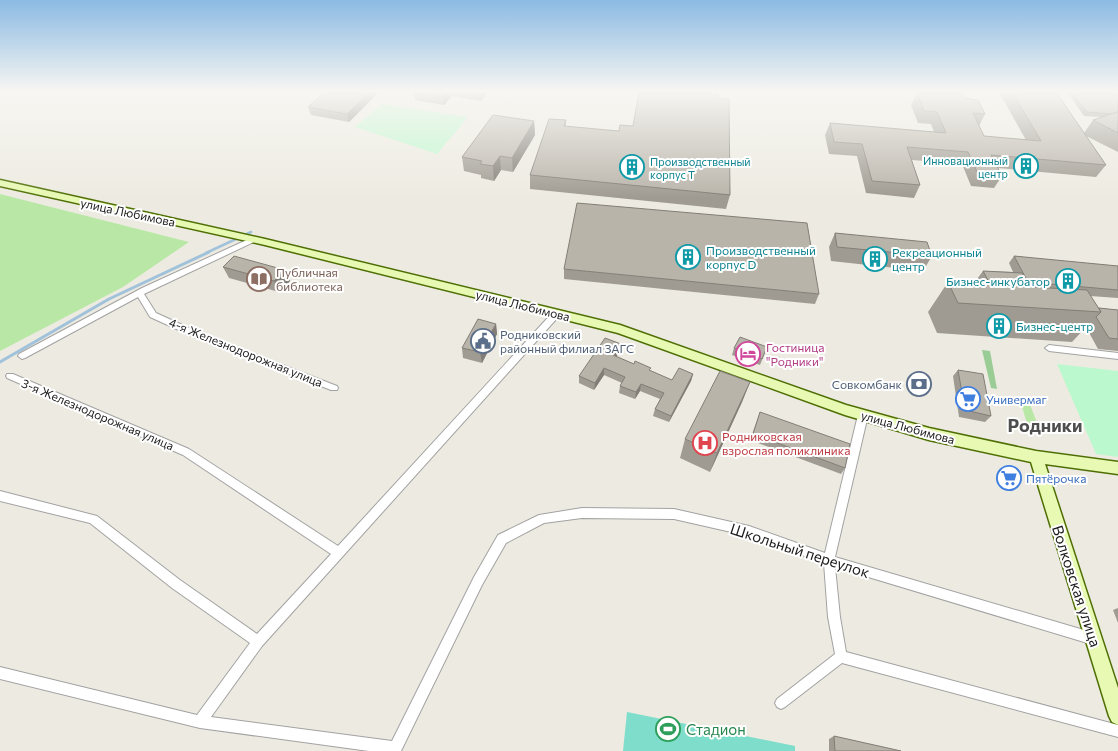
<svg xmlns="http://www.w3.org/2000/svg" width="1118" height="751" font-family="Commissioner,sans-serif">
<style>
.grass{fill:#b9e8a6}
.forest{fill:#9acc95}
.park{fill:#bcf8cd}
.pitch{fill:#7eddcb}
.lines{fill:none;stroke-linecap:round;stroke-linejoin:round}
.stream-far1{stroke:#a1c2db;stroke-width:2.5}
.stream{stroke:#a1c2db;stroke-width:3}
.street-casing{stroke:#a2a2a2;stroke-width:2}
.secondary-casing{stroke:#4f6f05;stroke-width:3}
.street{fill:#fff;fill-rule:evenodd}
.secondary{fill:#e7f9b3;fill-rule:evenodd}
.wall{fill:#9f9b92}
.shaded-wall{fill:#827e77}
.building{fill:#b9b4aa;stroke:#827e77}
.labels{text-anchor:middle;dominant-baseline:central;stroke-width:4;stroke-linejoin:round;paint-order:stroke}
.far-culture-label{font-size:11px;fill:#0d838f;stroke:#fff;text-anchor:end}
.street-label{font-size:12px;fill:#1b1b1b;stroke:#fff}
.culture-label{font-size:12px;fill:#0d838f;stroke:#fff;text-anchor:start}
.education-label{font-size:12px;fill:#785e54;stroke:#fff;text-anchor:start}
.service-label{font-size:12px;fill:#4e5e75;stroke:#fff;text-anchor:start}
.hotel-label{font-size:12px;fill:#b23c85;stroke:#fff;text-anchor:start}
.shop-label{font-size:12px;fill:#366cbe;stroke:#fff;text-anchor:start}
.health-label{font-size:12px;fill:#be3a42;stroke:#fff;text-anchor:start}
.near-street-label{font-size:15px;fill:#1b1b1b;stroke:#fff}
.near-leisure-label{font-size:15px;fill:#27864d;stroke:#fff;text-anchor:start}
.district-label{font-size:18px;font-weight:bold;fill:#4e4e4e;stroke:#fff}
</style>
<rect width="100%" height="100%" fill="#edebe1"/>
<!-- grass -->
<path class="grass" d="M0,194L189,242L123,287L0,351Z
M1020,400L1029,402L1041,433L1029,430Z"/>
<!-- forest -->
<path class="forest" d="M982,350L990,351L997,389L991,388Z"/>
<!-- park -->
<path class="park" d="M382,104L468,117L437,154L355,127Z
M1057,364L1118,371V457L1096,454Z"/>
<!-- pitch -->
<path class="pitch" d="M627,712L795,746V751H623Z"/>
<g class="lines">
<!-- stream-far1 -->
<path class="stream-far1" d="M206,253L251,232"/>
<!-- stream -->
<path class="stream" d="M0,362L109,299L209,252"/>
<defs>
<path id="street" d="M251,238H257L258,240L144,294L156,313L200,333L337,386L338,388L337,390H331L194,337L150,317L138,297L25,358L22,359L18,356L19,354L142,288Z
M557,310L560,311L561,313L560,315L262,646L211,717L392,741L474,577L498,535L539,515L582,508L674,509L749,526L825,553L858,415L860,412L863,411L866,412L868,415L835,557L1094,633L1098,635L1100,639L1098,643L1094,645L835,567L840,617L846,652L1118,725V737L842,663L785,707L781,709L777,707L775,703L777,699L835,654L828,617L824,563L749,536L674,519L582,518L544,523L506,543L482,585L401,751H369L200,728L0,679V667L197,715L250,643L172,588L90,523L0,501V491L97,516L180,580L257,634L331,554L183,455L7,378L6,376L7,374H13L189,449L338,546L554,311Z
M1049,345L1118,353V359L1049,351L1045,348Z"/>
<path id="secondary" d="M0,180L265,239L620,325L846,405L929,428L1036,451L1118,462V474L1045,464L1118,688V725L1112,722L1109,716L1031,462L929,440L845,415L618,333L265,245L0,186Z"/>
</defs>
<!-- street casing -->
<use href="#street" class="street-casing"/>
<!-- secondary casing -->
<use href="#secondary" class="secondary-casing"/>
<!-- street -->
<use href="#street" class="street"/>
<!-- secondary -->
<use href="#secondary" class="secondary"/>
</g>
<!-- wall -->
<path class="wall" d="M325,92H379L349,122L311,115L308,107Z
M414,92H488L481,101L452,96L444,105L415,100Z
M918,92H962L965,98L985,114L979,126L984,136L1026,140L999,92H1056L1084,133L1093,120L1102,117L1084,116L1067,92H1118V152L1086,136L1106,165L1096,177L998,168L1002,176L994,188L971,186L962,164L912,160L920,185L914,198L866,193L857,156L829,154L825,135L830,123L934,132L931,124L918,123L911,105L917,93H919Z
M708,93L718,98L730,195L726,209L530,189V175L566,120V127L619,131L633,126Z
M534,121L535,135L513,172L501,170L494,181L481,178V175L464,171L462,157Z
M835,233L932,256L923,271L831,261L829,247Z
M1014,256L1118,266V298L1090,296L1099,308L1118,310V351L1098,349L1086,327L1072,342L937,333L928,312L948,282L974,283L983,271L1013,272L1009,263Z
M223,267L285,270L290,281L279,292L229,278Z
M564,269L819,294L815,304L564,279Z
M496,324L497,334L482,363L463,358L462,348Z
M621,344L620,351L616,357L672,380L693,374L691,381L669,422L653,416L655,409L660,399L640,391L635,399L619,393L620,386L622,383L604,375L594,390L579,383V376Z
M767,347L760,365L732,355L734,348Z
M958,370L991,416L985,422L959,417L953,376Z
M750,382L742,402L710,472L680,458L685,439Z
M760,412L845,468L841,474L750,440Z
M1118,608V623L1113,610Z
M834,736L901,751H829V739Z"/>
<!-- shaded-wall -->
<path class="shaded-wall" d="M370,92H379L349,122L347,114Z
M448,92H452V96L444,105L443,97Z
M481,92H488L481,101L480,93Z
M534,121L535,135L513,172L512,158Z
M500,156L501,170L494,181L493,166Z
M285,270L290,281L279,292L274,281Z
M496,324L497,334L482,363L480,352Z
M621,344L620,351L613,362V355Z
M604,368V375L594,390L595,383Z
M693,374L691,381L669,422L671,416Z
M750,382L742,402L710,472L717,453Z
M641,384L640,391L635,399L636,392Z"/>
<!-- building -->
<path class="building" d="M325,92H370L347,114L308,107Z
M415,92H448L443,97Z
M639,92H708L718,94V98L729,99L730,195L530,175L549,119L566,120L564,126L619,131L620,125L633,126Z
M928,92H962L965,98L978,100L985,114L973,113L984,136L1041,141L1012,92H1056L1106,165L991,155L1002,176L978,174L968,152L907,147L920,185L872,181L862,144L834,142L830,123L946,133L937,112L924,111L917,93L929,94Z
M1071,92H1118V112H1117L1111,114L1087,112Z
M1117,112H1118V133L1093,120Z
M493,115L534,121L512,158L500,156L493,166L480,164L482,161L462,157Z
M577,203L807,223L819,294L564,269Z
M835,233L927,242L932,256L837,247Z
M234,256L285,270L274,281L223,267Z
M1014,256L1118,266V290L1028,282Z
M983,271L1022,273L1030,287L1087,290L1101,312L958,303L948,282L990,284Z
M1099,308L1118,310V339L1109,338L1096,317L1101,312Z
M478,319L496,324L480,352L462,348Z
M740,337L767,347L762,359L734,348Z
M605,338L621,344L613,355L634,364L635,361L651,368L649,370L672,380L679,368L693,374L671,416L655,409L664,393L641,384L636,392L620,386L625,377L604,368L595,383L579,376Z
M958,370L983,374L991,416L965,410Z
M720,371L750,382L717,453L685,439Z
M760,412L850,444L845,468L753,434Z
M834,736L901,751H835Z"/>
<!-- sky -->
<linearGradient id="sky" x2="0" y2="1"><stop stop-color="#8bbae3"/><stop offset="0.46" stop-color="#f7f6f2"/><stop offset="1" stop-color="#f7f6f2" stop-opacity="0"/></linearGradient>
<rect width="1118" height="198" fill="url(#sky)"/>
<!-- icons -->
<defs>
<symbol id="building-ring" viewBox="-11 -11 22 22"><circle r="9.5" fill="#fff" stroke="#0f9aa8" stroke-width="1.5"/><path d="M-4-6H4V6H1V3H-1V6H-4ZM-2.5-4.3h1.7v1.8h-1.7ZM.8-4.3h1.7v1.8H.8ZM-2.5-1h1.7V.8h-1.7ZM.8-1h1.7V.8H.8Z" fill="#0f9aa8"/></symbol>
<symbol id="library-ring" viewBox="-11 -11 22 22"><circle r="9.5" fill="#fff" stroke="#8d6e63" stroke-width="1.5"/><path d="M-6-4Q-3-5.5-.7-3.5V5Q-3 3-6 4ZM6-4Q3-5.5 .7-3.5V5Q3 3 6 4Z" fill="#8d6e63"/></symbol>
<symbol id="civic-ring" viewBox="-11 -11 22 22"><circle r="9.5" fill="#fff" stroke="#5c6f8a" stroke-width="1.5"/><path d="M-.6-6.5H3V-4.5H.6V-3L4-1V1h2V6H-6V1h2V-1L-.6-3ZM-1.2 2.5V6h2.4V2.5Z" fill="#5c6f8a"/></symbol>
<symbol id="hotel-ring" viewBox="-11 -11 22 22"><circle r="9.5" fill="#fff" stroke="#d1479c" stroke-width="1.5"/><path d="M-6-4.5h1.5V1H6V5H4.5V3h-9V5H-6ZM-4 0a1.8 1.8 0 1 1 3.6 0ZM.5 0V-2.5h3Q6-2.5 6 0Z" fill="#d1479c"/></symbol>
<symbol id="bank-ring" viewBox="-11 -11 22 22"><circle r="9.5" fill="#fff" stroke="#5c6f8a" stroke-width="1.5"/><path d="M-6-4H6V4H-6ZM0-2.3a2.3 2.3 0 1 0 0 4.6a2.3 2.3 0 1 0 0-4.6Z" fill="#5c6f8a"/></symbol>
<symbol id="supermarket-ring" viewBox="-11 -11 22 22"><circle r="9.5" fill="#fff" stroke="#3f7fe0" stroke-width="1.5"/><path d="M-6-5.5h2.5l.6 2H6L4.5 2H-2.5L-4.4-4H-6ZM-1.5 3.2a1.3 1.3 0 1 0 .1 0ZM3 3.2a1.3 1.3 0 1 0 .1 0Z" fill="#3f7fe0"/></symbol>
<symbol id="hospital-ring" viewBox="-11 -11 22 22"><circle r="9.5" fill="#fff" stroke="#e0444e" stroke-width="1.5"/><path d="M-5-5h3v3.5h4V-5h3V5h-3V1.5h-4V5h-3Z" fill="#e0444e"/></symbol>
<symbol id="stadium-ring" viewBox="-11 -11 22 22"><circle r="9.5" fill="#fff" stroke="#2e9e5b" stroke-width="1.5"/><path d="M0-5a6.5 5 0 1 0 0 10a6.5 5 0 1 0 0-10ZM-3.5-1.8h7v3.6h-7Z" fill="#2e9e5b"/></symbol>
</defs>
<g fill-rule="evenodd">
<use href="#building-ring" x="1012" y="152" width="28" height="28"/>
<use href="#building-ring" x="618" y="153" width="28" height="28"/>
<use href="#building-ring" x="674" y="243" width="28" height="28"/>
<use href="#building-ring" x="861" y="245" width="28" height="28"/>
<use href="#library-ring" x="245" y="265" width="28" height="28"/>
<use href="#building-ring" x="1054" y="267" width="28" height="28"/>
<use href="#building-ring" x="985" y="312" width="28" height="28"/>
<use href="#civic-ring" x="469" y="327" width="28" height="28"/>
<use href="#hotel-ring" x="734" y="340" width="28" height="28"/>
<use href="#bank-ring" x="905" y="370" width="28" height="28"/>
<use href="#supermarket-ring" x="954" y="385" width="28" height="28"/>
<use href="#hospital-ring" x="691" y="429" width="28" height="28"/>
<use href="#supermarket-ring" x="995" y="464" width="28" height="28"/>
<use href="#stadium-ring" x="654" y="715" width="28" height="28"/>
</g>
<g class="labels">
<!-- far-culture labels -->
<g class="far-culture-label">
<text x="1008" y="160">Инновационный<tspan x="1008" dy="13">центр</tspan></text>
<text x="650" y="161" text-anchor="start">Производственный<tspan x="650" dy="13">корпус T</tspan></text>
</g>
<!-- street labels -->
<g class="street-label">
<text transform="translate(128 212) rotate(12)">улица Любимова</text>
<text transform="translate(523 305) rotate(14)">улица Любимова</text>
<text transform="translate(246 352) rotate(22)">4-я Железнодорожная улица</text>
<text transform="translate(98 414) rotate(23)">3-я Железнодорожная улица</text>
<text transform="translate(908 427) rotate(15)">улица Любимова</text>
</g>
<!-- culture labels -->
<g class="culture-label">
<text x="706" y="250">Производственный<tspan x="706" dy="14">корпус D</tspan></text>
<text x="892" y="252">Рекреационный<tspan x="892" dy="14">центр</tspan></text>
<text x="1050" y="281" text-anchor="end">Бизнес-инкубатор</text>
<text x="1016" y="326">Бизнес-центр</text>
</g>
<!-- education labels -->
<g class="education-label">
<text x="276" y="272">Публичная<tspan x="276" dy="14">библиотека</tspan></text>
</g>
<!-- service labels -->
<g class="service-label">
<text x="500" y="334">Родниковский<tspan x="500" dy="14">районный филиал ЗАГС</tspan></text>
<text x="902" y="384" text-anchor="end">Совкомбанк</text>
</g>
<!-- hotel labels -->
<g class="hotel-label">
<text x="766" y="347">Гостиница<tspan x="766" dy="14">"Родники"</tspan></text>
</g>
<!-- shop labels -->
<g class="shop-label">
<text x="986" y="399">Универмаг</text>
<text x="1026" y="478">Пятёрочка</text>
</g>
<!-- health labels -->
<g class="health-label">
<text x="722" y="436">Родниковская<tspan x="722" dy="14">взрослая поликлиника</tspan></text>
</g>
<!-- near-street labels -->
<g class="near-street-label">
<text transform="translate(800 550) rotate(18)">Школьный переулок</text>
<text transform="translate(1077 586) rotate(72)">Волковская улица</text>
</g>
<!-- near-leisure labels -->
<g class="near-leisure-label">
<text x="686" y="729">Стадион</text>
</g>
<!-- district labels -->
<g class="district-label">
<text x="1045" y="425">Родники</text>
</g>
</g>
</svg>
